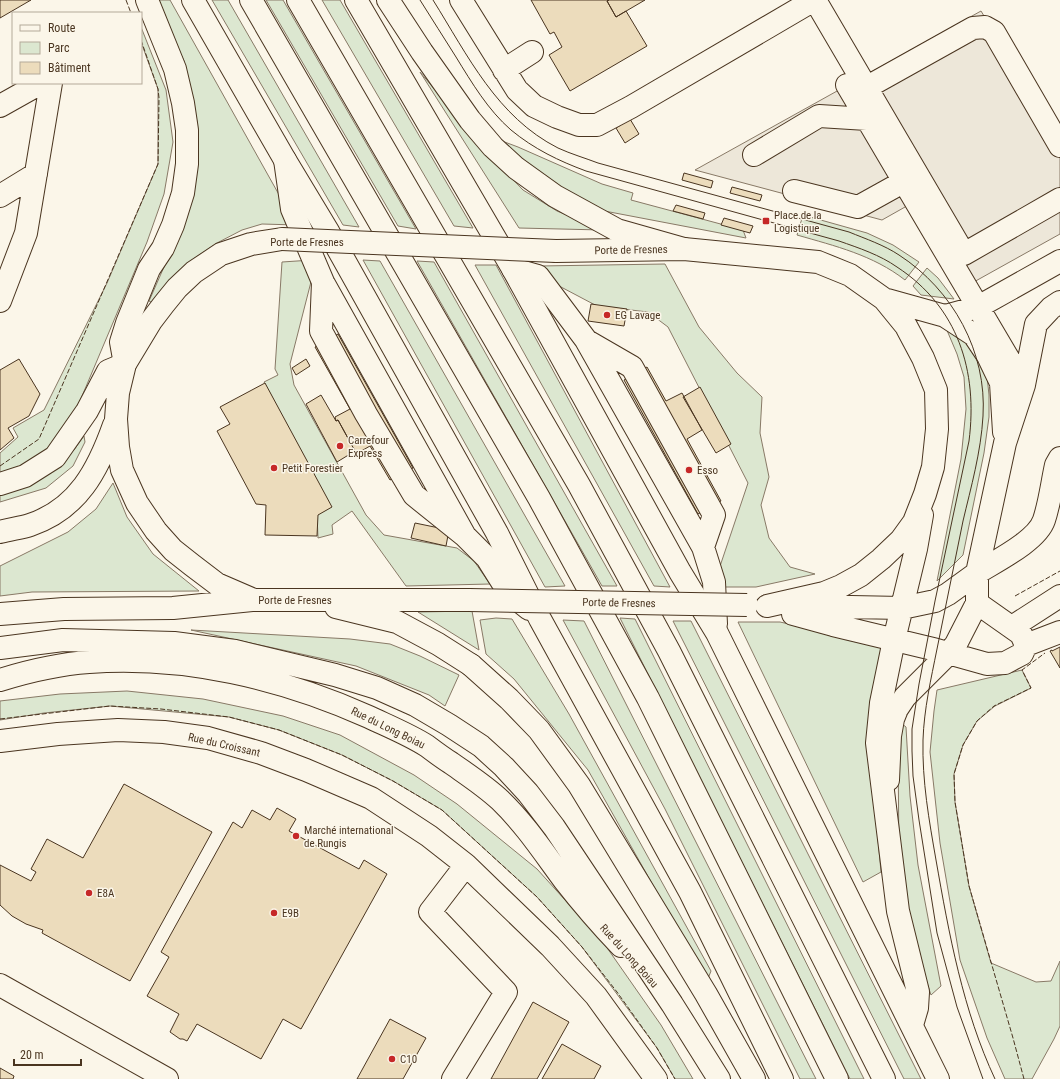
<svg xmlns="http://www.w3.org/2000/svg" width="1060" height="1079" font-family="'Roboto Condensed',sans-serif">
<style>
.green{fill:#dce7d0;stroke:#887966}
.parking{fill:#ede7d9;stroke:#887966}
.building{fill:#ecdcbc;stroke:#4a3520}
.lines{fill:none;stroke-linecap:round;stroke-linejoin:round}
.minor-casing{stroke:#4a3520;stroke-width:24}
.highway-casing{stroke:#4a3520;stroke-width:24}
.minor{stroke:#fbf6e9;stroke-width:22}
.highway{stroke:#fbf6e9;stroke-width:22}
.tram{stroke:#4a3520;stroke-width:1}
.minor-bridge-casing{stroke:#4a3520;stroke-width:24;stroke-linecap:butt}
.minor-bridge{stroke:#fbf6e9;stroke-width:22}
.fence{stroke:#4a3520;stroke-width:1;stroke-dasharray:5 2;stroke-linecap:butt}
.poi-dot{fill:#c62828;stroke:#fbf6e9;stroke-width:1.5}
.labels{text-anchor:middle;dominant-baseline:central;stroke-width:3;stroke-linejoin:round;paint-order:stroke}
.poi-label{font-size:11px;fill:#4a3520;stroke:#fbf6e9;text-anchor:start}
.street-label{font-size:11px;fill:#4a3520;stroke:#fbf6e9}
</style>
<rect width="100%" height="100%" fill="#fbf6e9"/>
<!-- green -->
<path class="green" d="M155,0H170L296,225L262,224L242,230L217,243L189,262L155,304L149,301L175,242L196,170L197,122L184,61Z
M212,0H228L359,227L343,225Z
M266,0H283L416,229L398,226Z
M322,0H340L473,228L454,226Z
M141,27L166,90L173,142L164,194L147,242L77,408L45,455L0,475V453L18,437L13,428L44,410L107,283L158,164V89L141,42Z
M420,72L494,160L523,190L557,211L602,230L519,228Z
M502,141L518,147L602,184L633,193L631,200L743,230L746,238L594,209L543,178Z
M803,215L867,233L893,245L919,262L905,280C873,255 835,246 797,235Z
M312,260L313,274L290,364L294,385L366,515L384,535L457,548L474,561L490,584L406,586L352,511L332,525L333,534L318,538L317,515L331,507L264,382L278,375L275,369L282,262Z
M363,260L380,261L565,586L545,587Z
M417,261L434,262L617,586H602Z
M665,264L699,327L737,373L762,397L760,433L769,477L761,505L769,538L790,567L815,574L756,587H713L748,483L668,327L648,312L597,306L561,287L539,266Z
M475,265H496L670,587L654,586Z
M927,268L938,278L954,299L921,295L913,286Z
M946,328L976,350L987,376L989,395V417L984,453L963,555L937,581L961,459L966,409L964,377L957,354Z
M84,436L85,442L73,466L46,488L0,502V490L51,471L74,450Z
M113,483L127,517L153,554L199,591L32,592L0,596V566L68,532L96,509Z
M472,611L479,650L418,612Z
M496,618L512,619L569,714L711,971L707,981L588,770L514,679L486,654L480,620Z
M620,618L635,619L864,1079H850Z
M563,620L584,621L816,1079H800L665,809Z
M673,621H691L921,1079H904Z
M738,622H780L886,646L877,828L881,872L863,882Z
M191,630L350,639L390,644L420,656L459,675L445,706L429,695L356,666Z
M1022,670L1031,688L995,706L977,721L963,745L954,774L955,802L969,886L991,963L1036,982L1051,981L1060,961V1026L1054,1039L1032,1079H1005L987,1038L960,960L940,843L930,752L934,711L937,690Z
M127,691L203,699L283,716L340,735L414,775L457,804L537,869L603,942L661,1025L693,1079H675L657,1048L582,947L537,897L442,810L393,781L342,755L279,730L229,717L110,706L44,713L0,720V701L60,694Z
M901,723L906,727L910,796L918,865L941,986L931,995L918,955L899,865L898,738Z"/>
<!-- parking -->
<path class="parking" d="M981,11L1060,141V234L972,283L921,198L882,220L695,170Z"/>
<!-- building -->
<path class="building" d="M0,0H31L0,18Z
M531,0H609L607,1L616,17L626,11L647,46L570,91L549,55L562,47L554,32L550,34Z
M609,0H645L616,17L607,1Z
M630,119L639,134L625,143L616,128Z
M684,173L713,181L711,188L682,180Z
M732,187L762,195L760,201L730,193Z
M676,205L705,213L703,219L673,211Z
M724,218L753,226L750,233L721,225Z
M591,304L627,309L624,326L588,321Z
M338,334L413,468L390,480L370,446L356,454L354,452L355,451L338,420L336,421L335,417L350,409L315,347Z
M19,359L40,394L29,416L8,428L14,438L0,450V370Z
M306,359L310,366L296,375L292,368Z
M647,367L666,401L682,393L702,430L687,439L721,501L698,514L624,380Z
M265,383L332,507L318,515L317,536L265,535L266,505L256,504L217,431L230,424L220,407Z
M700,387L731,444L716,453L683,397Z
M321,395L336,421L338,420L355,451L337,462L306,404Z
M415,523L449,530L446,546L411,538Z
M1060,647V668L1050,651L1052,650V651Z
M124,784L212,832L130,981L42,933L43,930L26,924L12,916L0,905V865L31,881L36,872L31,869L47,839L83,858Z
M277,808L296,819L289,831L359,869L364,860L387,874L301,1029L283,1019L261,1059L197,1024L187,1041L183,1039H180L170,1032L179,1014L147,996L169,957L161,952L233,822L242,828L252,810L270,820Z
M533,1002L569,1022L537,1079H491Z
M390,1019L426,1038L403,1079H357Z
M562,1044L601,1066L594,1079H542Z
M0,1068L14,1076L13,1079H0Z"/>
<g class="lines">
<defs>
<path id="minor" d="M461,0L517,90L534,106L557,117L579,125H597L631,107L814,0
M815,0L964,254L1060,199
M504,70L532,52
M847,85L1024,385
M853,95L973,28L985,27L994,32L1060,146
M0,106L41,83
M754,155L819,116L867,119
M285,160L292,209L323,282L465,536
M794,191L858,207L903,182
M0,196L36,174
M282,239L251,244L221,254L194,272L177,288L164,304L151,321L125,364L118,393L116,419L118,447L122,470L137,503L156,531L173,550L192,565L217,584L254,600H469
M556,251L684,249L818,262L850,275L884,299L906,326L923,358L936,390L937,429L933,467L925,494L914,522L901,540L881,559L861,575L841,586L824,593L767,606
M513,269L538,276L586,340L703,547L714,582L716,624
M323,282L321,331L366,414L414,495L465,536L487,558L509,593L529,609
M884,299L945,316L978,307L1060,261
M0,301L26,233L51,83
M945,316L974,335L988,356L1001,383L1004,432
M587,341L632,367L714,515L703,547
M0,484L25,476L55,457L87,411L108,371L125,364
M0,532C10,529 21,528 30,525C78,509 98,470 114,425
M800,606L902,608L935,601L948,594L977,573L1005,443L1024,385L1036,324L1051,308L1060,302
M336,607L397,622L438,644L471,665
M0,614L64,609L173,608L252,600
M793,614L833,625L937,650L987,664L1005,663L1022,654L1026,645L1021,634L977,603
M1012,627L1060,596
M894,640L916,549L922,515
M1026,645L1060,632
M0,648L63,640L174,643L235,651L335,675L377,688L415,705L449,725L481,746L504,767L528,793L554,827L672,1004L719,1079
M0,680C29,671 59,664 89,662C185,655 282,678 369,717C388,726 410,735 427,746C435,752 443,758 451,763C468,775 485,786 500,800C525,824 544,853 564,880C582,903 601,925 621,946
M0,741L58,734L118,730L164,732L208,738L261,753L306,770L371,798L429,836L466,865L430,912L506,992L453,1079
M888,780L890,736L893,719L897,709L905,697L949,653L956,644L977,603V573C996,561 1037,541 1044,520C1050,502 1052,483 1056,465L1060,458
M466,865L550,946L596,996L656,1079
M0,985L167,1079"/>
<path id="highway" d="M193,0L285,160L329,233L497,533L540,619L690,892L782,1079
M251,0L539,498L648,698L837,1079
M298,0L579,485L669,651L884,1079
M356,0L513,269L680,572L717,633L938,1079
M388,0L422,52L470,120L493,147L516,168L555,196L617,230L684,249
M125,364L121,342L127,323L149,269L163,248L173,225L183,193L187,164V130L183,103L175,69L147,0
M894,640L881,703L877,743L898,911L918,992L917,1008L912,1025
M471,665L509,699L539,730L579,785L706,994L754,1079"/>
</defs>
<!-- minor casing -->
<use href="#minor" class="minor-casing"/>
<!-- highway casing -->
<use href="#highway" class="highway-casing"/>
<!-- minor -->
<use href="#minor" class="minor"/>
<!-- highway -->
<use href="#highway" class="highway"/>
<!-- tram -->
<path class="tram" d="M420,0C432,19 444,38 456,57C472,83 488,110 511,130C534,149 559,161 586,171L839,241C859,248 880,255 897,267C958,307 978,371 969,441L935,601L919,684L912,729V751L913,776L919,820L937,933L957,1007L983,1079
M433,0C468,56 497,117 558,148C571,154 585,158 598,163L849,232C866,239 884,245 899,255C953,290 987,352 983,416C981,452 971,487 963,521C954,564 946,606 937,649C931,679 924,709 923,740C922,781 929,820 936,860C949,934 963,1011 995,1079"/>
<defs>
<path id="minor-bridge" d="M282,239L556,251
M469,600L747,605"/>
</defs>
<!-- minor-bridge casing -->
<use href="#minor-bridge" class="minor-bridge-casing"/>
<!-- minor-bridge -->
<use href="#minor-bridge" class="minor-bridge"/>
<!-- fence -->
<path class="fence" d="M126,0L131,13
M0,466L39,439L158,164L159,98L158,89L141,40
M1015,596L1060,571
M0,719L110,706L161,709L229,717L279,730L342,755L393,781L442,810L537,897L582,947L617,992L657,1048L675,1079
M1024,1079L1013,1038L969,886L955,802L954,774L963,745L977,721L994,706L1031,688L1022,670L1045,653"/>
</g>
<!-- markers -->
<g class="poi-dot">
<rect x="762" y="217" width="8" height="8" rx="2"/>
<circle cx="607" cy="315" r="4"/>
<circle cx="340" cy="446" r="4"/>
<circle cx="274" cy="468" r="4"/>
<circle cx="689" cy="470" r="4"/>
<circle cx="296" cy="836" r="4"/>
<circle cx="89" cy="893" r="4"/>
<circle cx="274" cy="913" r="4"/>
<circle cx="392" cy="1059" r="4"/>
</g>
<g class="labels">
<!-- poi labels -->
<g class="poi-label">
<text x="774" y="215">Place de la<tspan x="774" dy="13">Logistique</tspan></text>
<text x="615" y="315">EG Lavage</text>
<text x="348" y="440">Carrefour<tspan x="348" dy="13">Express</tspan></text>
<text x="282" y="468">Petit Forestier</text>
<text x="697" y="470">Esso</text>
<text x="304" y="830">Marché international<tspan x="304" dy="13">de Rungis</tspan></text>
<text x="97" y="893">E8A</text>
<text x="282" y="913">E9B</text>
<text x="400" y="1059">C10</text>
</g>
<!-- street labels -->
<g class="street-label">
<text x="307" y="242">Porte de Fresnes</text>
<text transform="translate(631 250) rotate(-1)">Porte de Fresnes</text>
<text x="295" y="600">Porte de Fresnes</text>
<text transform="translate(619 603) rotate(1)">Porte de Fresnes</text>
<text transform="translate(388 728) rotate(26)">Rue du Long Boiau</text>
<text transform="translate(224 745) rotate(13)">Rue du Croissant</text>
<text transform="translate(629 956) rotate(48)">Rue du Long Boiau</text>
</g>
</g>
<!-- legend -->
<rect x="12" y="12" width="130" height="72" fill="#fbf6e9" stroke="#b4a999"/>
<rect x="20" y="25" width="20" height="6" fill="#fbf6e9" stroke="#b4a999"/>
<text x="48" y="32" font-size="12" fill="#4a3520">Route</text>
<rect x="20" y="42" width="20" height="12" fill="#dce7d0" stroke="#b4a999"/>
<text x="48" y="52" font-size="12" fill="#4a3520">Parc</text>
<rect x="20" y="62" width="20" height="12" fill="#ecdcbc" stroke="#b4a999"/>
<text x="48" y="72" font-size="12" fill="#4a3520">Bâtiment</text>
<!-- scale -->
<path d="M14 1059v6h67v-6" fill="none" stroke="#4a3520" stroke-width="2"/>
<text x="20" y="1059" font-size="12" fill="#4a3520" stroke="#fbf6e9" stroke-width="3" paint-order="stroke">20 m</text>
</svg>
